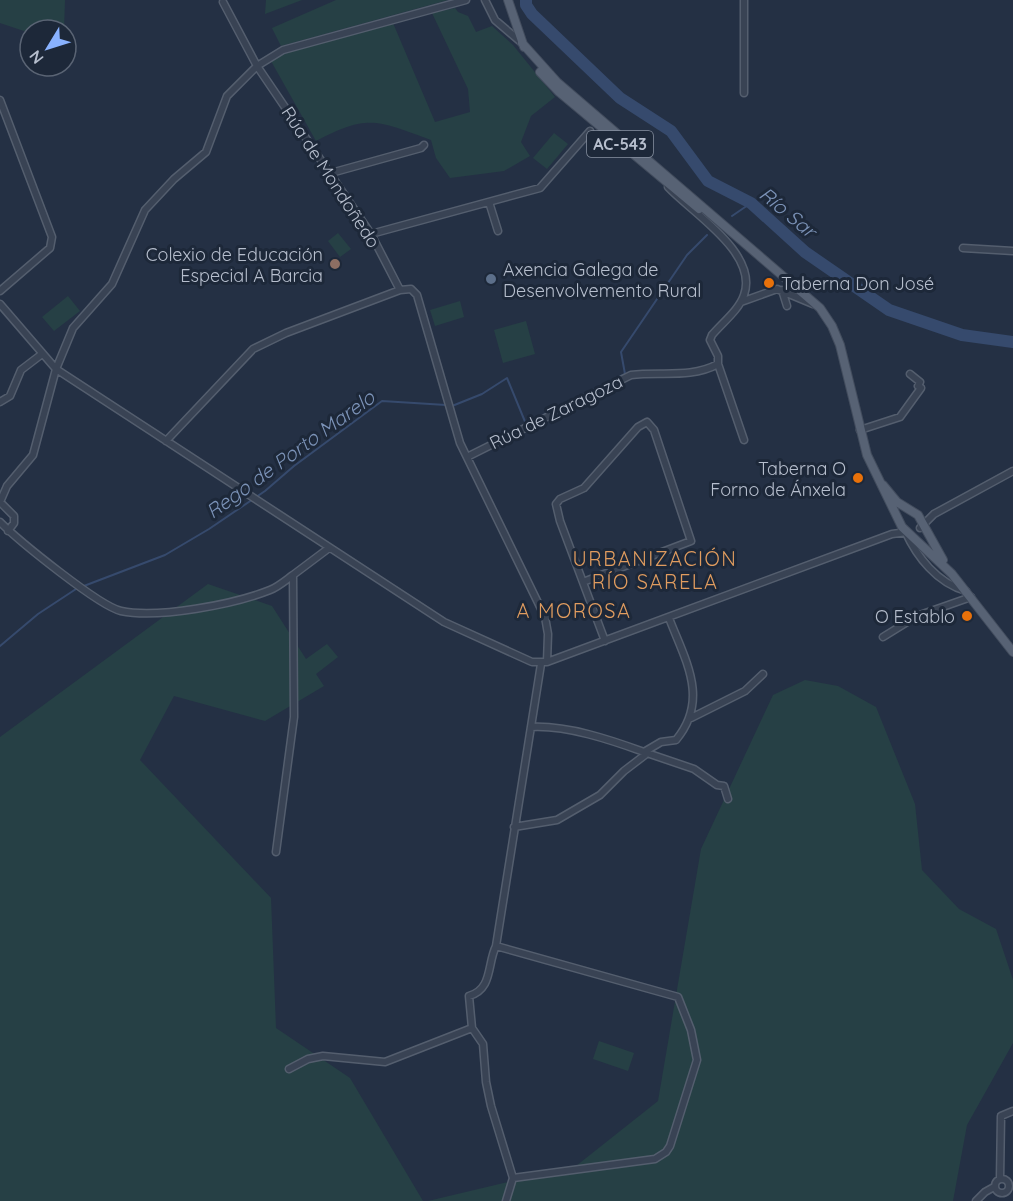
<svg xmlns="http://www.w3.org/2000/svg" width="1013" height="1201" font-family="Quicksand,sans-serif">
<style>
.green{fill:#264045}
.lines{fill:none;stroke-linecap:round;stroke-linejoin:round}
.stream{stroke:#364a6d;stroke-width:2}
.river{stroke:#364a6d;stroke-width:12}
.minor-casing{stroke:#545e6e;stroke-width:9}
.major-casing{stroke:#424c5d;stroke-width:10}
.minor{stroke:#394354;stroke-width:6}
.major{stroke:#576274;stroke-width:8}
.education-dot{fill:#8d6e63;stroke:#1d2839;stroke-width:2}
.service-dot{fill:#5c6f8a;stroke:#1d2839;stroke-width:2}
.food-dot{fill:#e8710a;stroke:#1d2839;stroke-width:2}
.labels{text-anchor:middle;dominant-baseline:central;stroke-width:6;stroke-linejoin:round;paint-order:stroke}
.shield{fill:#1d2839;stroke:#8891a1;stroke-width:1.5}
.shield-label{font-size:16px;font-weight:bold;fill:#b6becd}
.street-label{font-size:18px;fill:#b6becd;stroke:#1d2839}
.poi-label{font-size:18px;fill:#b6becd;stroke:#1d2839;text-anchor:end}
.water-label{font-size:20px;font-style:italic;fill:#7b92b7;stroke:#1d2839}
.neighbourhood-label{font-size:20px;letter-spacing:1.5px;fill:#e09c5f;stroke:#1d2839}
</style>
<rect width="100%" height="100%" fill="#243044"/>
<!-- green -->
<path class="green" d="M0,0H65L64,30H30V33L0,23Z
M266,0H302L265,14Z
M336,0H448L281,46L272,28Z
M455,8L458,12L468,16L476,32L492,26L513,45L555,97L531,116L521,142L530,156L504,171L450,178L436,158L431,140C378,121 369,113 316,141L271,61L291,50L393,23L435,122L470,112L468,89L432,13Z
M554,133L568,144L547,169L533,158Z
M338,233L351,249L340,257L328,241Z
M68,296L80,311L54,331L42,317Z
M460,301L464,317L435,326L430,310Z
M526,321L535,354L503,363L494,330Z
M208,584L272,606L306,659L327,644L338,657L316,674L324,686L265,721L174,696L140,760L271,898L276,1028L350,1078L423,1201H0V737Z
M805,680L838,686L876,707L915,804L922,870L959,909L996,929L1013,980V1043L967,1125L953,1201H428L576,1166L658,1101L701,849L773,695Z
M599,1041L634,1053L628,1071L593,1059Z"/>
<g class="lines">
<!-- stream -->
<path class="stream" d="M732,216L751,203
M452,406L482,394L507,378L526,424L625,374L621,352L687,255L707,235
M0,646L38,614L76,589L165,555L209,529L265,491L294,466L382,401L446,405"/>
<!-- river -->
<path class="river" d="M526,0V5L532,14L620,98L671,131L708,181L751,203L805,252L889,310L962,335L1013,342"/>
<defs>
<path id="minor" d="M485,0L495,20L522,43
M744,0V93
M0,100L52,237L50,248L0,291
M331,173L421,148L424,145
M668,187C691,212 759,253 744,295C739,310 722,323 712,335L710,340L718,356V364L744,440
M489,202L498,231
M371,234L540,188L590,131
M963,248L1013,251
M400,290L371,234L257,66L283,50L466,0
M782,290L787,306
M741,302L777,289L813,304
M0,304L56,369L444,622L532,662H547L892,534L907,532
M0,402L10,396L21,370L42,354
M860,430L900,417L921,388L918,386L920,382L910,374
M166,441L253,349L286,333L400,290L411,289L417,295L460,443L545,617L548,634L547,662
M467,457L631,375C661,371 690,379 718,364
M0,522C19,541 99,606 121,611C158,619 235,604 270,590C278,587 286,580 293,575L294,717L276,852
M920,528L934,514L1013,471
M8,531L14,523V516L0,502L7,486L33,455L56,369L73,328L112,284L145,210L174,179L206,152L227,96L257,66L223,2
M905,531C917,557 937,583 966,591
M293,575L329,548
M583,582L691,541L654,430L647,422L638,427L584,488L560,499L556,504L560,521L605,641
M883,637L917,616L971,597
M691,718L745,691L763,674
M644,752L661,742L676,740C710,699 685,660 669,618
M644,752L694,769L717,785L724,786L728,799
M514,827L557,820L600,795L624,771L645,755L644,752C611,740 567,725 531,727
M472,1028L469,996C493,989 487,964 496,946
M289,1069L308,1059L323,1056L385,1062L472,1028L483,1044L486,1082L491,1106L513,1178L506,1201
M513,1178L655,1159L666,1152L670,1146L697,1060L691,1030L678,997L496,946L541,664
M995 1186a7 7 0 1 1 14 0a7 7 0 1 1-14 0Z
M1000,1179L1001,1116L1013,1111
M976,1201L985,1192L994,1187"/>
<path id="major" d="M508,0L524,47
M522,43L557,82L820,308L832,326L840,345L867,455L902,527L952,574L1013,652
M540,72L559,92L699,209
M883,485L897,502L918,515L943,560"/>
</defs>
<!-- minor casing -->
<use href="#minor" class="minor-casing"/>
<!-- major casing -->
<use href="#major" class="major-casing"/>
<!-- minor -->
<use href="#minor" class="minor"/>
<!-- major -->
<use href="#major" class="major"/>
</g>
<!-- markers -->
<circle class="education-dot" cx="335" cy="264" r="6"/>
<circle class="service-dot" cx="491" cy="279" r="6"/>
<g class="food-dot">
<circle cx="769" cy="283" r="6"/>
<circle cx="858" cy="478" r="6"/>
<circle cx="967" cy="616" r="6"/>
</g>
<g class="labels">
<!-- shield labels -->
<rect class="shield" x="587" y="131" width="66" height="26" rx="4.5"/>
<g class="shield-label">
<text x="620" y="144">AC-543</text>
</g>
<!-- street labels -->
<g class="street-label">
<text transform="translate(331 177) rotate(57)">Rúa de Mondoñedo</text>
<text transform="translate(556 412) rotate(-26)">Rúa de Zaragoza</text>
</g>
<!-- poi labels -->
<g class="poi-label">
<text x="323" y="254">Colexio de Educación<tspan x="323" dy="21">Especial A Barcia</tspan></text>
<text x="503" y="269" text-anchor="start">Axencia Galega de<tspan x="503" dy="21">Desenvolvemento Rural</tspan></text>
<text x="781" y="283" text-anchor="start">Taberna Don José</text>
<text x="846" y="468">Taberna O<tspan x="846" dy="21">Forno de Ánxela</tspan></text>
<text x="955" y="616">O Establo</text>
</g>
<!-- water labels -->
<g class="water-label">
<text transform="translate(788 212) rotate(40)">Río Sar</text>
<text transform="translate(290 454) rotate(-36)">Rego de Porto Marelo</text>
</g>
<!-- neighbourhood labels -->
<g class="neighbourhood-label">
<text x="655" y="558">URBANIZACIÓN<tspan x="655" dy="23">RÍO SARELA</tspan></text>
<text x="574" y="610">A MOROSA</text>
</g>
</g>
<!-- north arrow -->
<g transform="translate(48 48) rotate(232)"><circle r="28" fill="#1d2839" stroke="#5a6474" stroke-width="1.5"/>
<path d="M0-4.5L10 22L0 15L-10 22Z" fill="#89b2ff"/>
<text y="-9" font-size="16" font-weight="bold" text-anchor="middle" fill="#b6becd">N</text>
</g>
</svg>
